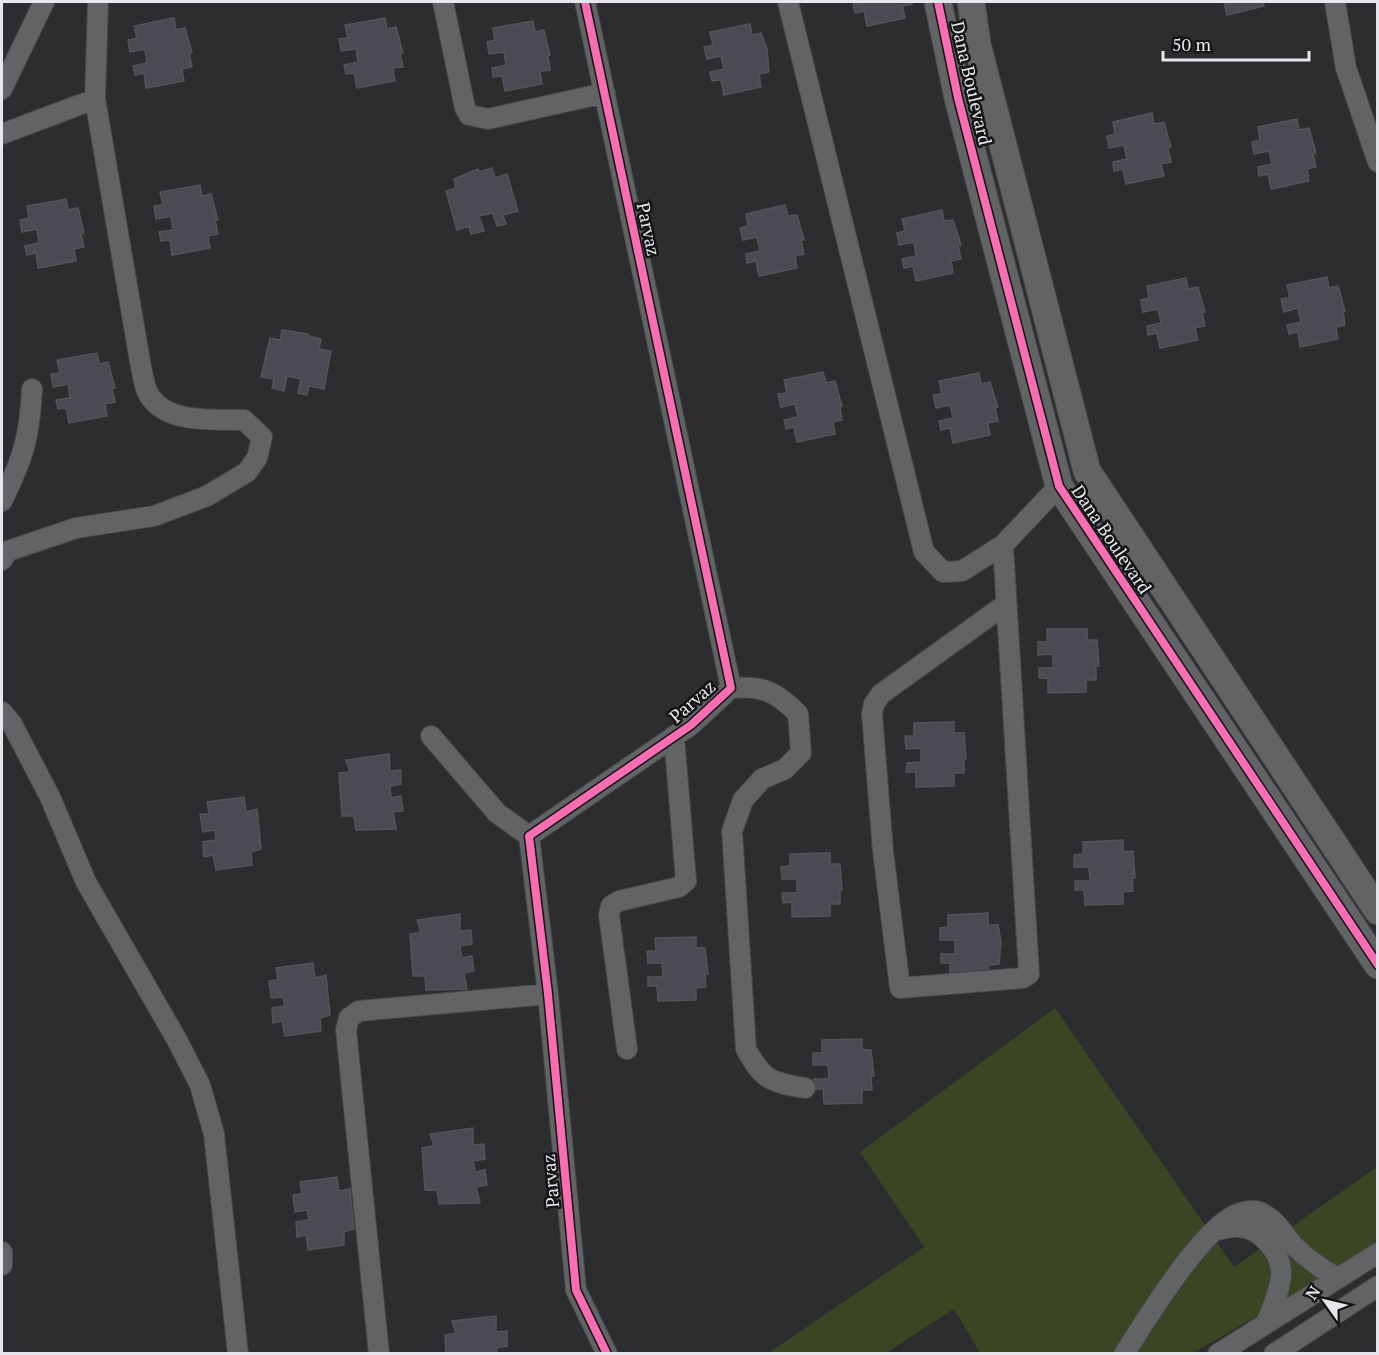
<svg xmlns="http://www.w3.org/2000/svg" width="1379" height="1355" font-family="'PT Serif',serif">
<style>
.green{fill:#3b4423}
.building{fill:#4b4951;stroke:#535456;stroke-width:1.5}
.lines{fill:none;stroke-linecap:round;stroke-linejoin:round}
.street-casing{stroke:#464849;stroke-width:22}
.secondary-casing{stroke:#464849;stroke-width:29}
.street{stroke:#616364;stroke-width:20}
.secondary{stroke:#616364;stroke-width:27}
.cycleway-casing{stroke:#131416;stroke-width:11}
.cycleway{stroke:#f96db3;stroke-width:8}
.labels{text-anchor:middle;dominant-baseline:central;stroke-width:5;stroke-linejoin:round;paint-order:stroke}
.street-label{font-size:18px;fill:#e6e7ea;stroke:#131416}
</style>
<rect width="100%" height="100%" fill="#2b2d2f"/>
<!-- green -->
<path class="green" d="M1055,1008L1234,1267L1377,1167V1247L1193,1353H980L954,1309L886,1353L767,1354L924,1247L860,1152Z"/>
<!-- building -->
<path class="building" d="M865,2H911L912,4L902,6L905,18L867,26L864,11L855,13L853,4Z
M1224,2H1263L1264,6L1227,15Z
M174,18L176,30L185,28L192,53H189L192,67L182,69L184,81L146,88L144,73L135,75L133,66L147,63L145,49L130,52L128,40L137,38L134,26Z
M385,18L387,29L396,27L403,53H400L403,67L393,68L395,81L357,88L354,73L346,74L344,65L358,62L356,49L341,51L339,39L348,38L345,25Z
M533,21L535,32L544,30L550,55L548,56L550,70L540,71L542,84L505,91L502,76L493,77L492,68L506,65L504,52L489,54L487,42L495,40L493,28Z
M750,24L752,35L761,33L767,49L769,72L759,74L761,87L724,95L721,80L712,81L710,72L724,69L721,56L707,59L704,47L713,45L710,32Z
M1152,113L1154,124L1164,122L1171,147L1168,148L1171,162L1161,164L1164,176L1126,184L1123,169L1114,171L1113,162L1127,159L1124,145L1109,148L1107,136L1115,134L1113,122Z
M1297,119L1299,130L1309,128L1316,153L1313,154L1316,167L1307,169L1309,181L1271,189L1268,174L1259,176L1258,167L1272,164L1269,151L1254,154L1252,142L1260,140L1258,127Z
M492,168L495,178L507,174L518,211L503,215L506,224L497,226L493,213L479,216L484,231L471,234L469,226L457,230L446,191L456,188L454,179L478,169L479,172Z
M200,185L202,196L211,194L218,220H215L218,234L208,236L210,248L172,255L170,240L161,241L159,232L173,230L171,216L156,219L154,206L163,205L160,192Z
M66,199L68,210L78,208L84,233L81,234L84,247L74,249L76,261L38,268L36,253L27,255L25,246L39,243L37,229L22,232L20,220L29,218L27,206Z
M785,205L788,216L797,215L804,240H801L804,254L795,256L797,268L759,276L756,261L747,263L746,254L760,251L757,237L743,240L740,228L748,226L746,214Z
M942,210L944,221L953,220L961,245H958L961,259L951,261L953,273L916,281L913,266L904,268L902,259L916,256L914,242L899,245L897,233L905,231L902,219Z
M1327,277L1329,288L1338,286L1345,311L1343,312L1345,325L1336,327L1338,339L1300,347L1298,332L1289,334L1287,325L1301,322L1298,308L1284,312L1281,299L1290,298L1287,285Z
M1186,278L1188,289L1198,287L1205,312H1202L1205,326L1195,328L1198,340L1160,348L1157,333L1148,335L1147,326L1161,323L1158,309L1143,312L1141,300L1149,298L1147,286Z
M282,330L308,334V336L321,339L319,349L331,351L324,389L309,386L307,395L298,393L301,379L287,376L284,391L272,388L274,379L261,377L270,338L280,340Z
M97,353L99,364L108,362L115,388H112L115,402L105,404L107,416L69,423L66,408L58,409L56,400L70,398L68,384L53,387L51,374L60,373L57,360Z
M823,372L826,383L835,381L842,406L840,407L842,420L833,422L835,434L797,442L794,427L786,429L784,420L798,417L795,404L781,407L778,394L787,393L784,380Z
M979,373L981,384L990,382L998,407L995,408L998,421L988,423L990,435L953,443L950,428L941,430L939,421L953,418L950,405L936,408L933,395L942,394L939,381Z
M1047,629H1087V640H1097L1099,666H1096V680H1086V692L1048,693V678H1039V668H1053V654L1038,655V642H1047Z
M954,722V733H964L966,759H964V773H954V786L916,787V772H906L907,763L921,762V748L906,749L905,736H914V723Z
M389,754L390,771L401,770V784L390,786L391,798L401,796L403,811L393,812L396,829L356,830L354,816H342L339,773L350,772L346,760Z
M244,797L246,812L257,809L261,849L251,852L252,865L216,870L213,855L204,857L203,842L216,840L215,830L203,832L200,814H209L207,802Z
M1123,840V852L1133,851L1135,878H1132L1133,891L1123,892V904L1085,905L1084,890H1075V881H1090L1089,867H1074V855L1083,854V842Z
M830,853V864H840L842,890H840V904H830V916L792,917V902L783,903L782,893H797V879H782L781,867L790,866V854Z
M988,913V925H998L1001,941L999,964L988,965L989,977L950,978V963H941V954H955V940H940V928L948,927V915Z
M460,914V931L471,930L472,944L460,946L462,958L472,956L474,971L464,973L467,989L426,990L425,976H413L410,934L421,932L417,920Z
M696,937V948H705L708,974H705L706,987L696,988V1000L658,1001L657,986H648V977H663L662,963H648L647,951H656L655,938Z
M313,963L315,978L326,975L330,1015L320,1018L321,1031L285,1036L282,1021L273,1023L272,1008L285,1006L283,997L271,998L269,981L278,980L276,968Z
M862,1039V1050H871L874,1076H871L872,1090H862V1103L824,1104L823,1089H814V1079H829L828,1065H813V1053H822V1040Z
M473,1128V1145L484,1144L485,1159L473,1161L475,1172L485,1170L487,1185L476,1187L480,1203L439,1204L437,1190H425L422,1148L434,1146L430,1134Z
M337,1177L339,1191L350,1189L354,1229L344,1232V1245L308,1250L306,1235L297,1237L296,1222L309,1220L307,1210L295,1212L293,1195L302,1194L300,1182Z
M496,1316V1332L507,1331V1346L496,1348L497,1354H446L445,1335L456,1333L452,1321Z"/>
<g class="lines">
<defs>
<path id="street" d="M443,2L465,108L469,115L488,119L605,93
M585,2L731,688L691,725L529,836L548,994L576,1290L607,1354
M788,2L924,552L943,572L962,571L1003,545L1059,486
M1335,2L1346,68L1378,162
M2,89L44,2
M2,134L95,99
M2,501C23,459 30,436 32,389
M1003,545L1029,974L1023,978L900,988L883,851L872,714L874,704L881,694L1006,604
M2,560L8,551L76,528L154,516L207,496L247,472L257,458L262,437L244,420C215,419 170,424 151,398C145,391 143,376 141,367L95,99L98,2
M731,688C762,685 777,692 798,714L801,753L785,769L762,779L743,800L732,831L746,1049C763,1080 770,1082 805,1088
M2,712L12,724L50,797L86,882L177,1040L200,1085L214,1134L238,1354
M431,736L497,813L529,836
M627,1049L609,915L611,906L619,901L679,887L686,881L674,736
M1216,1230C1223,1229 1232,1226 1239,1227C1261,1228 1283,1255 1281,1276C1280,1291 1272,1308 1267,1321
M2,1252V1265
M379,1354L346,1030L349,1018L359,1011L548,994
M1124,1354C1147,1319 1199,1232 1235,1215C1245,1210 1256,1209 1265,1215C1278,1222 1284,1235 1293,1245C1307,1258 1320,1269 1337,1277
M1218,1354L1378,1253
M1274,1354L1378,1286"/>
<path id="secondary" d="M938,2L958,98L1059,486L1378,965
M971,2L977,44L1087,471L1378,911"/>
</defs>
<!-- street casing -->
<use href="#street" class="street-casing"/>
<!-- secondary casing -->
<use href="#secondary" class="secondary-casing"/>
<!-- street -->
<use href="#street" class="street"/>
<!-- secondary -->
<use href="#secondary" class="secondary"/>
<defs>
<path id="cycleway" d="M585,2L731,688L691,725L529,836L548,994L576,1290L607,1354
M938,2L958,98L1059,486L1378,965"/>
</defs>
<!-- cycleway casing -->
<use href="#cycleway" class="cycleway-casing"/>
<!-- cycleway -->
<use href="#cycleway" class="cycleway"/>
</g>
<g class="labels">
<!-- street labels -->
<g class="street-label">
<text transform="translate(972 83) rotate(77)">Dana Boulevard</text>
<text transform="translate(649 229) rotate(78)">Parvaz</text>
<text transform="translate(1112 539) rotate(56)">Dana Boulevard</text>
<text transform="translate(692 701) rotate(-41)">Parvaz</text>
<text transform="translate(550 1181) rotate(-95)">Parvaz</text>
</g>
</g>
<!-- border -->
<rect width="1379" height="1355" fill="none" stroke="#e6e7ea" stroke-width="6"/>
<!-- north arrow -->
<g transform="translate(1325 1301) rotate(304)" stroke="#131416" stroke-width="4.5" paint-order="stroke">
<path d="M0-4.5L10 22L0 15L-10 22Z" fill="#e6e7ea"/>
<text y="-9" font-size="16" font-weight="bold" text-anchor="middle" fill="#e6e7ea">N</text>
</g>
<!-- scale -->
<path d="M1163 51v9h146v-9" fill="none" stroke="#e6e7ea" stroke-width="3"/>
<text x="1172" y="51" font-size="18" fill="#e6e7ea" stroke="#131416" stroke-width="4.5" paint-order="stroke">50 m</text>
</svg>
